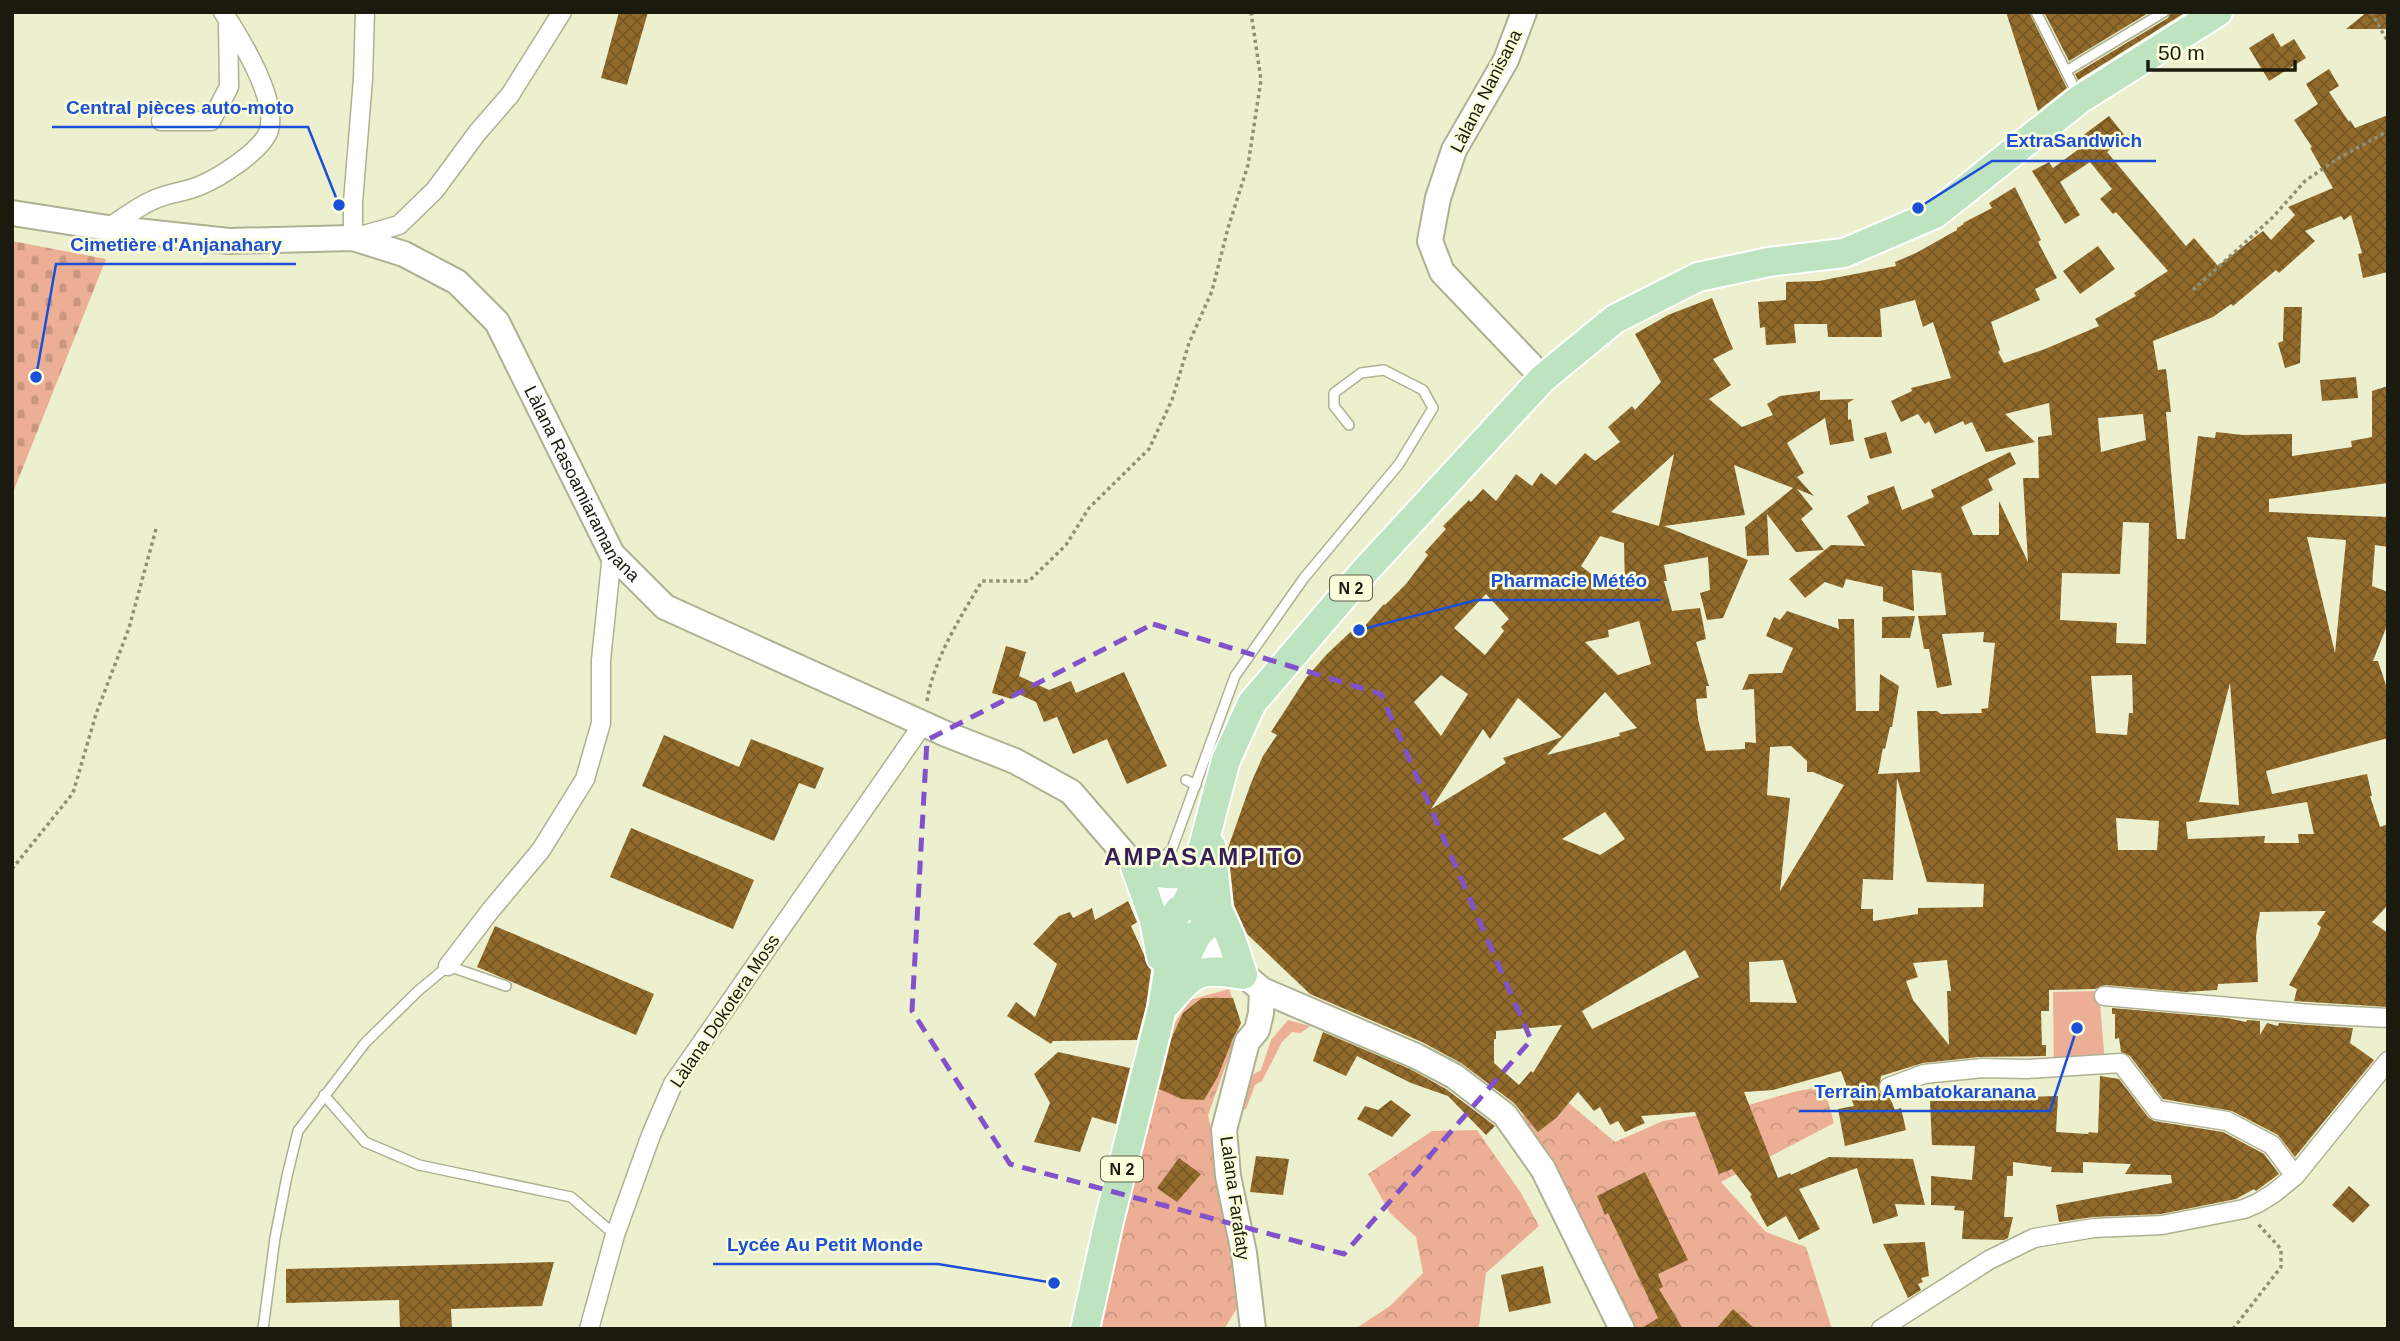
<svg xmlns="http://www.w3.org/2000/svg" width="2400" height="1341" font-family="Helvetica,sans-serif">
<style>
.grass{fill:#ecaf96}
.forest{fill:url(#forest-crowns)}
.cemetery{fill:url(#cemetery-stones)}
.building{fill:url(#building-cross-hatch);fill-rule:evenodd}
.lines{fill:none;stroke-linecap:round;stroke-linejoin:round}
.lane-casing{stroke:#aeb191;stroke-width:12}
.street-casing{stroke:#aeb191;stroke-width:21}
.secondary-casing{stroke:#aeb191;stroke-width:28}
.primary-casing{stroke:#fff;stroke-width:32}
.path{stroke:#8e9077;stroke-width:3.5;stroke-dasharray:3.5 3.5;stroke-linecap:butt}
.lane{stroke:#fff;stroke-width:9}
.street{stroke:#fff;stroke-width:18}
.secondary{stroke:#fff;stroke-width:24}
.primary{stroke:#bee3c0;stroke-width:28}
.marked{fill:none;stroke:#8252ca;stroke-width:5;stroke-dasharray:14 9;stroke-linejoin:round}
.labels{text-anchor:middle;dominant-baseline:central;stroke-width:5;stroke-linejoin:round;paint-order:stroke}
.shield{fill:#fbfedb;stroke:#5e5e4c;stroke-width:2}
.shield-label{font-size:16px;font-weight:bold;fill:#1a1a0e}
.street-label{font-size:18px;fill:#1a1a0e;stroke:#fbfedb}
.district-label{font-size:24px;font-weight:bold;letter-spacing:2px;fill:#361f59;stroke:#fbfedb}
.leader{fill:none;stroke:#1d4ed8;stroke-width:2.5}
.callout-dot{fill:#1d4ed8;stroke:#fbfedb;stroke-width:2.5}
.callout-label{font-size:19px;text-anchor:middle;font-weight:bold;fill:#1d4ed8;stroke:#fbfedb;stroke-width:5;stroke-linejoin:round;paint-order:stroke}
</style>
<defs>
<pattern id="forest-crowns" width="20" height="18" patternUnits="userSpaceOnUse" patternTransform="scale(1.75)"><rect width="20" height="18" fill="#ecaf96"/><path d="M2 6a3 3 0 1 1 6 0M12 15a3 3 0 1 1 6 0" fill="none" stroke="#ca9680"/></pattern>
<pattern id="cemetery-stones" width="16" height="16" patternUnits="userSpaceOnUse" patternTransform="scale(1.75)"><rect width="16" height="16" fill="#ecaf96"/><path d="M2 7V4a2 2 0 0 1 4 0v3zM10 15v-3a2 2 0 0 1 4 0v3z" fill="#ca9680"/></pattern>
<pattern id="building-cross-hatch" width="8" height="8" patternUnits="userSpaceOnUse" patternTransform="scale(1.75)"><rect width="8" height="8" fill="#926b2c"/><path d="M0 0l8 8M0 8l8-8" fill="none" stroke="#765724"/></pattern>
</defs>
<rect width="100%" height="100%" fill="#edf0ce"/>
<!-- grass -->
<path class="grass" d="M2099,991L2105,1064L2054,1067L2053,992Z
M1288,1020L1310,1026L1301,1033L1292,1032L1282,1042L1262,1081L1255,1085L1246,1109L1238,1112L1249,1077L1261,1070L1271,1040Z"/>
<!-- forest -->
<path class="forest" d="M1229,989L1241,1023L1208,1115L1248,1291L1224,1329H1092L1168,1033L1190,1000Z
M1824,1086L1834,1123L1721,1182L1766,1232L1806,1247L1832,1329H1630L1520,1117L1564,1099L1615,1142L1663,1121L1735,1109L1793,1092Z
M1477,1130L1521,1193L1539,1226L1486,1273L1479,1326L1475,1329H1355L1390,1306L1423,1273L1416,1237L1390,1213L1368,1174L1432,1131Z"/>
<!-- cemetery -->
<path class="cemetery" d="M12,241L106,259L12,495Z"/>
<!-- building -->
<path class="building" d="M619,12H648L627,85L601,78Z
M2006,12H2029L2067,88L2038,111Z
M2044,12H2150L2069,61Z
M2171,12H2186L2078,80L2075,74L2168,18Z
M2367,12H2388V29H2346Z
M2273,33L2281,47L2294,39L2306,58L2269,81L2249,48Z
M2329,69L2339,86L2329,92L2349,122L2350,120L2355,128L2388,115V272L2363,278L2358,254L2362,253L2351,215L2344,220L2341,216L2305,231L2315,241L2279,273L2276,270L2233,306L2231,304L2213,317L2153,341L2158,370L2166,369L2171,412H2166L2177,539H2185L2198,436L2215,438L2216,432L2243,435L2292,434V456L2352,447L2351,441L2372,437V391L2388,386V483L2269,499V512L2388,517V547L2375,545L2372,586L2388,592V623L2373,661H2378L2388,691V738L2266,771L2272,794L2367,774L2372,796H2370L2380,827L2388,824V905L2372,922L2388,933V1007L2294,1001L2297,989L2289,985L2318,935L2321,927L2317,924L2326,911L2260,912L2256,936L2258,982L2218,984L2217,990L2186,992L2105,985L2095,989L2049,990V1011H2041L2042,1045H2046V1056L1979,1057L1923,1063L1881,1076L1879,1092L1882,1096L1890,1098L1895,1110L1901,1108L1906,1130L1845,1146L1838,1109L1854,1106L1841,1071L1773,1090L1744,1092L1778,1178L1790,1173L1791,1175L1829,1157L1913,1159L1925,1205L1895,1204L1898,1216L1873,1224L1857,1168L1799,1189L1820,1229L1799,1240L1786,1216L1767,1227L1750,1196L1752,1195L1732,1169L1719,1174L1695,1112L1641,1116L1645,1123L1625,1132L1618,1121L1610,1125L1600,1107L1594,1111L1578,1092L1556,1118L1538,1132L1514,1103L1461,1063L1422,1042L1310,994L1247,934L1234,905L1228,848L1251,783L1263,756L1277,735L1271,732L1306,678L1327,654L1360,623L1364,627L1384,604L1385,605L1406,584L1428,555L1425,552L1446,529L1443,526L1469,500L1471,502L1483,489L1496,501L1516,474L1532,486L1541,473L1556,485L1585,453L1595,461L1620,442L1608,427L1632,406L1635,410L1661,382L1635,334L1668,315L1712,298L1733,349L1713,359L1731,385L1709,399L1742,427L1773,415L1767,404L1780,396L1820,391V400L1854,399L1848,403V420L1851,419L1854,441L1830,445L1825,418L1787,443L1804,473L1797,477L1814,496L1797,489L1813,509L1801,519L1824,550L1796,552L1767,514L1769,555L1747,556L1745,527L1793,488L1734,465L1745,515L1664,526L1748,560L1723,618L1707,620L1700,593L1710,590L1708,557L1664,565L1667,581H1664L1672,611L1700,608L1706,639L1696,642L1709,686H1706L1707,698L1696,699L1698,719L1706,751L1745,749V742L1756,743L1754,689L1742,690L1749,674L1782,673L1793,648L1766,636L1774,617L1780,620L1787,611L1839,629L1838,619H1854L1856,711H1879L1880,674L1899,686L1892,727H1890L1885,749L1883,748L1878,774L1920,772L1917,711H1937L1941,714L1982,713L1981,709L1988,708L1995,643L1983,642L1984,632L1942,634L1952,685L1937,688L1929,649H1924L1918,616L1946,615L1941,573L1912,570L1914,611L1883,601V587L1846,579L1843,588L1825,582L1805,598L1789,579L1831,545L1865,546L1847,516L1869,503L1867,496L1894,486L1902,510L1934,497L1931,490L2010,452L2016,464L1988,479L1993,490L1961,507L1973,535H1999V501L2028,562L2023,478H2039L2038,437L2052,435L2049,403L2005,414L2035,442L1986,452L1972,422L1965,425L1963,421L1935,434L1929,421L1925,424L1918,414L1901,422L1891,401L1912,391L1911,388L1951,378L1933,322L1923,327L1915,300L1880,309L1882,337H1828L1827,324H1794L1796,343L1766,345L1765,327L1760,328L1758,302L1786,300V282L1819,281L1896,266L1895,262L1916,253L1957,230V228L1964,224L1963,223L1992,208L1989,203L2015,187L2041,240L2038,242L2057,278L2035,289L2040,300L1991,322L2000,350L1998,352L2004,363L2045,349L2099,326L2095,319L2136,296L2134,293L2168,271L2116,212L2113,214L2100,199L2112,189L2090,162L2060,182L2080,215L2065,224L2032,171L2049,162L2053,168L2079,149L2074,142L2109,116L2126,137L2107,152L2186,246L2194,238L2218,266L2263,231L2271,240L2295,215L2288,207L2333,188L2310,148L2312,147L2294,120L2318,104L2306,84ZM2143,414L2146,440L2101,452L2098,418ZM1674,454L1659,526L1611,512ZM2123,522L2149,523L2146,644L2116,643L2117,623L2060,620L2062,573L2120,574ZM1600,536L1624,543L1625,590L1595,577L1581,566ZM2307,537L2346,540L2335,653ZM1486,594L1509,619L1501,627L1504,631L1485,655L1454,628ZM1639,621L1651,664L1618,675L1585,642L1609,637L1608,630ZM1441,675L1468,694L1441,736L1414,702ZM2132,675L2133,713H2129L2127,735L2096,733L2091,676ZM2230,683L2239,805L2199,802ZM1605,692L1637,728L1619,733L1620,736L1547,755ZM1518,698L1562,737L1503,758L1506,763L1431,809L1483,729L1490,739ZM1791,746L1807,761V772H1813L1844,785L1780,891L1790,798L1767,795L1770,747ZM1897,778L1927,882L1984,884L1983,907L1918,908V914L1873,921V909H1861L1863,879L1893,880ZM2307,802L2314,834H2298L2299,843H2264L2265,836L2188,839L2186,822ZM1605,812L1625,839L1600,855L1562,839ZM2116,818L2159,821L2157,850H2118ZM1685,950L1699,977L1592,1029L1582,1011ZM1783,960L1797,1003L1750,1002L1749,962ZM1947,960L1951,991H1947L1949,1045L1913,1000L1906,981L1918,977L1913,963ZM1562,1025L1533,1073L1531,1071L1519,1085L1494,1063V1039H1496V1031Z
M2098,246L2115,269L2080,294L2063,271Z
M2284,307H2302L2300,363L2285,368L2278,343L2283,341Z
M2356,377L2358,398L2322,401L2320,380Z
M1886,432L1892,453L1870,459L1864,438Z
M1915,616L1910,638H1882V617Z
M1006,646L1026,652L1019,676L1049,690L1071,681L1076,693L1124,672L1167,766L1127,784L1107,739L1073,754L1057,717L1044,722L1036,702L1014,692L1012,699L992,693Z
M664,735L739,767L751,739L824,768L815,789L799,783L774,841L642,786Z
M631,828L754,880L733,929L610,877Z
M1128,901L1137,922L1131,926L1151,970L1146,1006L1137,1040L1053,1041L1051,1044L1007,1016L1016,1002L1035,1017L1057,964L1033,944L1059,916L1070,912L1073,918L1092,908L1095,920Z
M495,926L654,994L636,1035L477,967Z
M1202,998H1233L1241,1023L1233,1038L1218,1076L1204,1100L1182,1099L1159,1089L1172,1037L1183,1013Z
M2112,1008L2227,1018L2246,1022L2247,1020L2260,1021V1035L2267,1023L2278,1026L2279,1023L2353,1028L2350,1043L2374,1060L2295,1157L2278,1135L2232,1111L2163,1099L2130,1056L2121,1052L2119,1038L2115,1039V1014H2112Z
M1323,1032L1410,1069L1446,1089L1495,1126L1486,1135L1448,1096L1411,1083L1357,1056L1346,1076L1313,1061Z
M1058,1052L1130,1068L1116,1124L1092,1117L1080,1152L1034,1142L1050,1103L1034,1074Z
M2100,1076L2119,1079L2148,1117L2154,1121L2223,1132L2264,1154L2279,1174L2256,1191L2254,1189L2236,1199L2161,1214L2093,1217L2059,1222L2056,1205L2172,1183L2171,1175L2125,1174L2131,1164L2083,1162V1173L2051,1172L2052,1167L2013,1162V1176H2007L2004,1217H2013L2008,1238L2004,1240L1962,1239L1964,1211L1954,1210L1955,1206L1931,1205V1176L1972,1180L1975,1146L1932,1145L1930,1101H1990V1098L2058,1096L2056,1132L2088,1134L2089,1132L2098,1133Z
M1391,1100L1411,1115L1392,1137L1357,1119L1365,1106L1378,1110Z
M1256,1156L1289,1159L1283,1195L1250,1192Z
M1179,1158L1201,1174L1177,1202L1157,1188Z
M1645,1172L1688,1260L1658,1274L1663,1287L1659,1289L1683,1329H1640L1658,1318L1608,1213L1605,1215L1597,1196Z
M2349,1186L2370,1205L2353,1223L2332,1205Z
M1925,1242L1929,1276L1921,1278L1923,1282L1918,1284L1921,1290L1908,1298L1883,1244Z
M554,1262L542,1306L451,1309L452,1329H400L399,1300L286,1303V1269Z
M1543,1266L1551,1303L1509,1312L1501,1275Z
M1733,1309L1755,1329H1716Z"/>
<g class="lines">
<defs>
<path id="lane" d="M2036,12L2078,95
M2066,71L2164,12
M1186,780L1196,785
M1154,867L1172,849L1235,676L1304,578L1399,464L1433,408L1423,390L1384,370L1361,373L1334,393V406L1349,425
M324,1095L365,1142L419,1165L571,1197L615,1235
M263,1329L275,1238L287,1176L298,1131L365,1043L418,991L448,966L506,986"/>
<path id="street" d="M365,12L363,79L353,202V238L399,225L435,190L477,133L510,95L562,12
M161,121H211L229,87L228,25
M108,228C122,219 137,207 153,200C167,193 185,192 199,186C219,178 263,150 269,130C278,99 240,38 223,12
M448,966L490,911L541,850L585,779L601,723V660L612,554
M2104,996L2311,1014L2388,1018
M1889,1087L1924,1074L1983,1068L2027,1069L2121,1063L2157,1110L2227,1121L2272,1145L2295,1176
M589,1329L615,1235L651,1135L673,1084L923,724
M1881,1329L1989,1260L2034,1238L2094,1228L2162,1225L2244,1209L2258,1203L2274,1193L2295,1176L2388,1061"/>
<g id="secondary">
<path d="M1524,12L1506,60L1454,150L1438,198L1430,241L1442,272L1543,378"/>
<path id="s1" d="M12,213L108,228L229,241L353,238L404,254L457,282L497,322L612,554L665,607L946,734L1015,761L1071,792L1135,866L1144,881"/>
<path d="M1136,867L1184,907"/>
<path d="M1197,935L1262,990L1416,1056L1454,1076L1505,1115L1543,1169L1622,1329"/>
<path d="M1253,1329L1244,1253L1228,1176L1224,1130L1247,1042L1257,1030L1261,1013L1262,990"/>
</g>
<path id="primary" d="M1135,866L1154,920L1161,957
M1135,866C1160,874 1190,885 1201,851
M1176,978L1197,935L1204,928L1207,891
M1162,1009C1194,973 1194,966 1243,975L1231,938L1218,910L1211,846
M1085,1329L1109,1221L1162,1009L1175,929L1173,918L1179,910L1184,907L1190,896L1226,760L1252,703L1364,572L1543,378L1615,319L1698,277L1769,262L1844,253L1935,214L2080,99L2218,12"/>
</defs>
<!-- lane casing -->
<use href="#lane" class="lane-casing"/>
<!-- street casing -->
<use href="#street" class="street-casing"/>
<!-- secondary casing -->
<use href="#secondary" class="secondary-casing"/>
<!-- primary casing -->
<use href="#primary" class="primary-casing"/>
<!-- path -->
<path class="path" d="M2371,12L2388,42
M2193,290L2273,217L2305,181L2337,159L2388,131
M927,701C934,658 960,618 982,581H1029L1066,545L1089,508L1149,449L1172,400L1189,343L1212,291L1228,228L1248,165L1261,80L1251,12
M12,869L73,793L96,714L129,628L156,529
M2233,1329L2281,1267V1249L2258,1224"/>
<!-- lane -->
<use href="#lane" class="lane"/>
<!-- street -->
<use href="#street" class="street"/>
<!-- secondary -->
<use href="#secondary" class="secondary"/>
<!-- primary -->
<use href="#primary" class="primary"/>
</g>
<!-- marked area -->
<path class="marked" d="M1153,624L1381,694L1531,1040L1344,1254L1010,1164L912,1011L927,740Z"/>
<g class="labels">
<!-- shield labels -->
<g class="shield">
<rect x="1330" y="575.5" width="42" height="25" rx="5"/>
<rect x="1101" y="1156.5" width="42" height="25" rx="5"/>
</g>
<g class="shield-label">
<text x="1351" y="588">N 2</text>
<text x="1122" y="1169">N 2</text>
</g>
<!-- street labels -->
<g class="street-label">
<text transform="translate(1486 91) rotate(-63)">Làlana Nanisana</text>
<text stroke="none"><textPath href="#s1" startOffset="696">Làlana Rasoamiaramanana</textPath></text>
<text transform="translate(725 1011) rotate(-56)">Làlana Dokotera Moss</text>
<text transform="translate(1235 1198) rotate(82)">Lalana Farafaty</text>
</g>
<!-- district labels -->
<g class="district-label">
<text x="1204" y="856">AMPASAMPITO</text>
</g>
</g>
<!-- callouts -->
<path class="leader" d="M339 205L308 127H52M1918 208L1992 161H2156M36 377L56 264H296M1359 630L1477 600H1661M2077 1028L2050 1111H1799M1054 1283L938 1264H713"/>
<g class="callout-dot">
<circle cx="339" cy="205" r="7"/>
<circle cx="1918" cy="208" r="7"/>
<circle cx="36" cy="377" r="7"/>
<circle cx="1359" cy="630" r="7"/>
<circle cx="2077" cy="1028" r="7"/>
<circle cx="1054" cy="1283" r="7"/>
</g>
<g class="callout-label">
<text x="180" y="114">Central pièces auto-moto</text>
<text x="2074" y="147">ExtraSandwich</text>
<text x="176" y="251">Cimetière d'Anjanahary</text>
<text x="1569" y="587">Pharmacie Météo</text>
<text x="1925" y="1098">Terrain Ambatokaranana</text>
<text x="825" y="1251">Lycée Au Petit Monde</text>
</g>
<!-- border -->
<rect width="2400" height="1341" fill="none" stroke="#1a1a0e" stroke-width="28"/>
<!-- scale -->
<path d="M2148 60v10h147v-10" fill="none" stroke="#1a1a0e" stroke-width="3.5"/>
<text x="2158" y="60" font-size="21" fill="#1a1a0e" stroke="#fbfedb" stroke-width="5" paint-order="stroke">50 m</text>
</svg>
